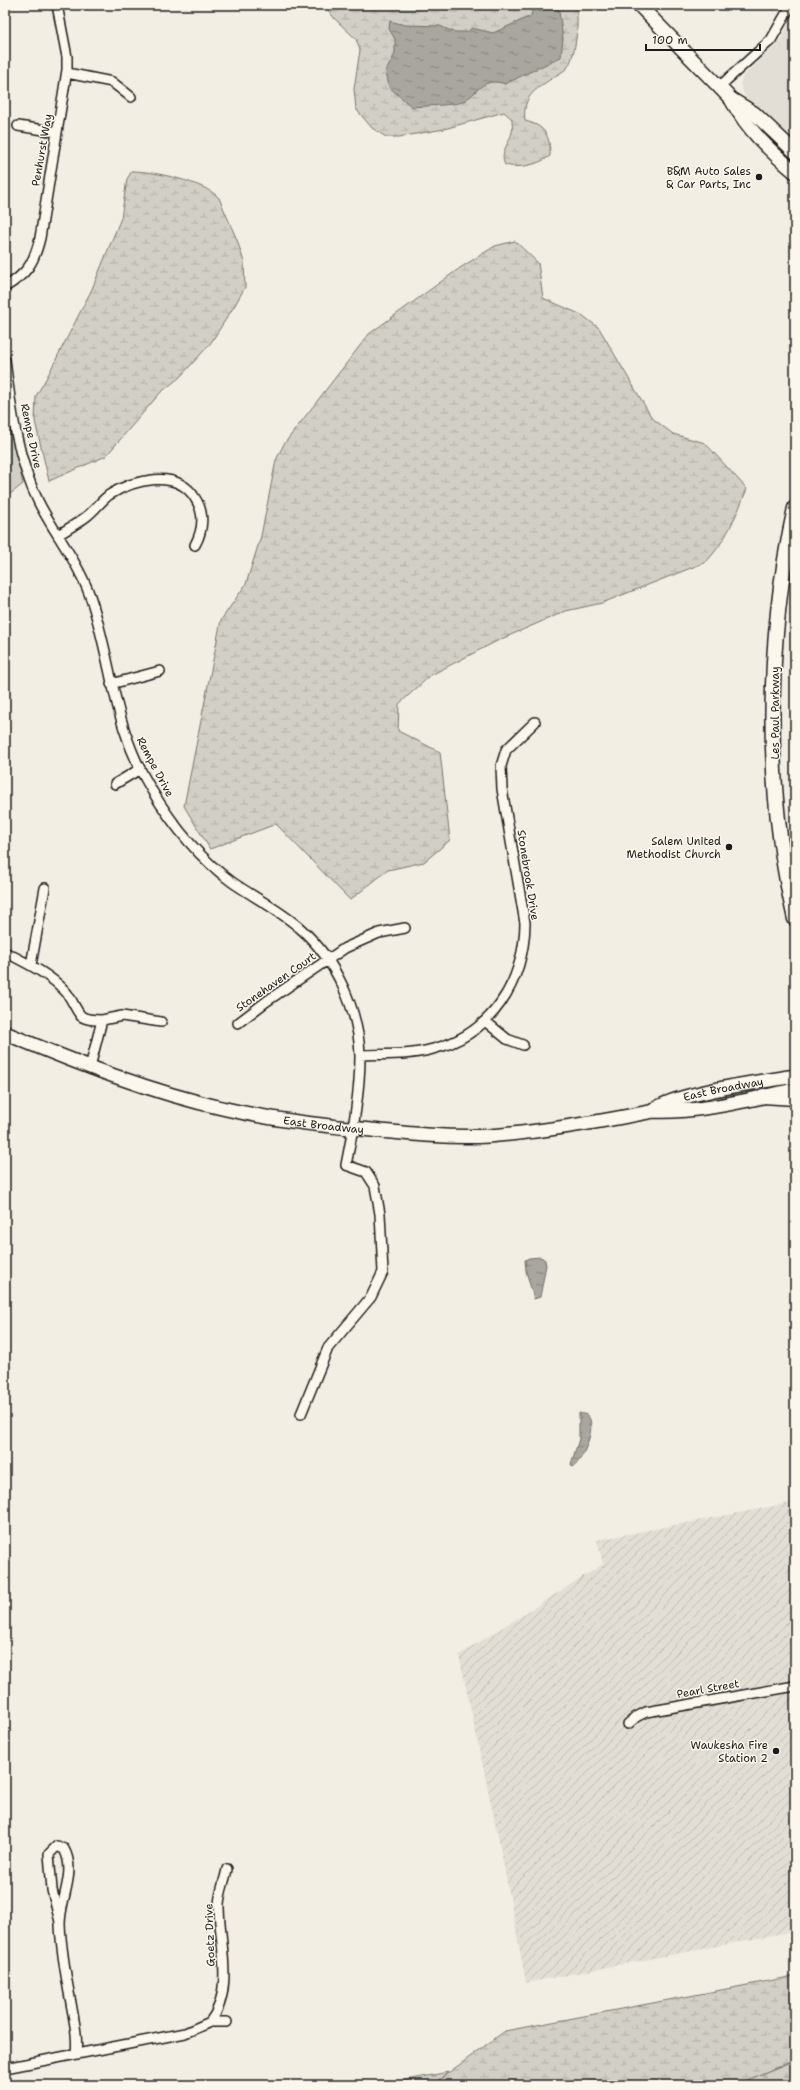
<svg xmlns="http://www.w3.org/2000/svg" width="800" height="2090" font-family="'Shantell Sans',sans-serif">
<style>
.built{fill:#e2ded5}
.industrial{fill:url(#industrial-furrows)}
.forest{fill:url(#forest-firs);stroke:#777671}
.wetland{fill:url(#wetland-marsh);stroke:#777671}
.park{fill:#d2cfc6;stroke:#777671}
.water{fill:url(#water-ripples);stroke:#716f6b}
.lines{fill:none;stroke-linecap:round;stroke-linejoin:round}
.street-casing{stroke:#1c1c1c;stroke-width:12}
.secondary-casing{stroke:#1c1c1c;stroke-width:16}
.primary-casing{stroke:#1c1c1c;stroke-width:17}
.street{stroke:#fbf7ec;stroke-width:9}
.secondary{stroke:#fbf7ec;stroke-width:13}
.primary{stroke:#fbf7ec;stroke-width:14}
.poi-dot{fill:#1c1c1c;stroke:#fbf7ec;stroke-width:1.5}
.labels{text-anchor:middle;dominant-baseline:central;stroke-width:3;stroke-linejoin:round;paint-order:stroke}
.street-label{font-size:11px;fill:#1c1c1c;stroke:#fbf7ec}
.poi-label{font-size:11px;fill:#1c1c1c;stroke:#fbf7ec;text-anchor:end}
</style>
<defs>
<pattern id="industrial-furrows" width="10" height="10" patternUnits="userSpaceOnUse"><rect width="10" height="10" fill="#e2ded5"/><path d="M-1 1l2-2M0 10L10 0M9 11l2-2" fill="none" stroke="#c1beb6"/></pattern>
<pattern id="forest-firs" width="22" height="20" patternUnits="userSpaceOnUse"><rect width="22" height="20" fill="#d2cfc6"/><path d="M5 1l3.5 6h-7zM16 11l3.5 6h-7z" fill="#b4b1aa"/></pattern>
<pattern id="wetland-marsh" width="20" height="14" patternUnits="userSpaceOnUse"><rect width="20" height="14" fill="#d2cfc6"/><path d="M1 5h8M5 5V1M11 12h8M15 12V8" fill="none" stroke="#b4b1aa"/></pattern>
<pattern id="water-ripples" width="26" height="14" patternUnits="userSpaceOnUse"><rect width="26" height="14" fill="#a9a6a0"/><path d="M2 4q2-2 4 0t4 0M15 11q2-2 4 0t4 0" fill="none" stroke="#898682"/></pattern>
</defs>
<rect width="100%" height="100%" fill="#f2eee4"/>
<filter id="ink" filterUnits="userSpaceOnUse"><feTurbulence type="fractalNoise" baseFrequency=".025" numOctaves="2"/><feDisplacementMap in="SourceGraphic" scale="8" xChannelSelector="R" yChannelSelector="G"/><feConvolveMatrix kernelMatrix="1 2 1 2 8 2 1 2 1" color-interpolation-filters="sRGB"/></filter>
<g filter="url(#ink)">
<!-- built -->
<path class="built" d="M795,10V145L777,130L745,96L740,84L743,76L781,39Z"/>
<!-- industrial -->
<path class="industrial" d="M795,1502V1931L526,1983L500,1846L459,1655L603,1564L597,1540Z"/>
<!-- forest -->
<path class="forest" d="M795,2060V2078L780,2085H734Z
M449,2072L432,2085H380Z"/>
<!-- wetland -->
<path class="wetland" d="M324,5H470C479,9 485,10 495,5H575C580,17 576,57 567,68C564,71 560,73 557,75C537,89 522,94 525,121C546,126 550,136 550,156C538,165 519,169 505,165C499,153 509,144 512,132C513,128 512,123 512,119L504,112L444,129L399,137H386L372,128L356,109L354,89L360,50L356,39L335,19Z
M132,171C153,171 205,182 219,198L237,240L244,262L245,287L235,305L210,344L180,377L160,393L106,456L49,481L35,421L36,396L47,377L92,289L121,218L127,179Z
M515,241L538,263L543,298L582,315L599,328L652,418L673,434L705,443L747,489C736,516 726,541 706,562L602,603L566,611L499,640L431,675L399,704L398,731L440,752L450,840L424,862L388,870L350,900L276,824L210,849L184,806L221,620L246,584L261,536L276,460L284,444L369,334L460,268L495,246Z
M795,1976V2060L734,2085H600L596,2081L571,2085H432L505,2031Z"/>
<!-- park -->
<path class="park" d="M5,400L23,484L5,498Z"/>
<!-- water -->
<path class="water" d="M540,5H558L563,38L561,57L505,84C482,76 479,93 462,102C457,105 422,106 412,107L389,87L386,71L395,54V39L389,29L390,21L405,25L440,26L454,32H467L472,28L493,33L531,16L532,11Z
M541,1257L545,1260L546,1265L540,1297L534,1299L526,1271L525,1260L529,1258Z
M579,1413C582,1414 586,1414 588,1416C597,1426 583,1461 573,1467L571,1464L579,1439Z"/>
<g class="lines">
<defs>
<path id="street" d="M67,73L112,82L131,97
M719,87L771,40L791,5
M18,126L57,132
M5,287C27,274 34,263 40,238L67,70V57L57,5
M5,360C11,408 17,459 39,503C55,534 78,562 90,596C113,663 112,725 151,789C172,824 199,858 232,882C255,898 280,910 301,929C335,959 359,1010 360,1056C360,1092 353,1130 346,1165L366,1172L375,1186L380,1214L383,1272L371,1297L328,1348L301,1414
M58,535C68,529 78,523 87,516C95,510 101,501 109,495C133,480 177,468 195,498C205,513 203,530 195,545
M111,684L160,671
M115,784L140,769
M5,952C26,963 50,974 66,992C72,999 75,1009 81,1016C86,1020 95,1020 102,1020
M31,965L45,888
M485,1021L507,1039L523,1045
M238,1023L267,1001L345,948L379,933L405,928
M360,1055C384,1054 409,1056 433,1049C492,1034 524,982 525,923L502,789L501,766L506,750L535,722
M90,1067L102,1020L122,1016L161,1022
M628,1724L636,1717L646,1712L795,1686
M60,1922L52,1890L49,1854L57,1846L64,1849C77,1872 60,1899 60,1924C61,1950 66,1977 71,2003C74,2021 78,2036 76,2054
M210,2022C234,1991 220,1945 219,1908C218,1896 225,1881 227,1869
M5,2068L185,2033L210,2022H227"/>
<g id="secondary">
<path d="M639,5L731,99L754,113L795,152"/>
<path d="M732,101C748,130 770,151 795,172"/>
<path id="s1" d="M5,1033C77,1063 150,1092 226,1109C274,1120 323,1126 372,1130C411,1134 449,1138 488,1136C544,1132 599,1122 654,1111C701,1113 749,1099 795,1090"/>
<path id="s2" d="M654,1110C675,1093 765,1081 795,1076"/>
</g>
<path id="primary" d="M795,508C766,638 764,788 795,919
M763,1096L795,1098"/>
</defs>
<!-- street casing -->
<use href="#street" class="street-casing"/>
<!-- secondary casing -->
<use href="#secondary" class="secondary-casing"/>
<!-- primary casing -->
<use href="#primary" class="primary-casing"/>
<!-- street -->
<use href="#street" class="street"/>
<!-- secondary -->
<use href="#secondary" class="secondary"/>
<!-- primary -->
<use href="#primary" class="primary"/>
</g>
</g>
<!-- markers -->
<g class="poi-dot">
<circle cx="759" cy="177" r="4"/>
<circle cx="729" cy="847" r="4"/>
<circle cx="776" cy="1751" r="4"/>
</g>
<g class="labels">
<!-- street labels -->
<g class="street-label">
<text transform="translate(42 150) rotate(-80)">Penhurst Way</text>
<text transform="translate(31 436) rotate(78)">Rempe Drive</text>
<text transform="translate(775 713) rotate(-90)">Les Paul Parkway</text>
<text transform="translate(155 767) rotate(62)">Rempe Drive</text>
<text transform="translate(528 875) rotate(81)">Stonebrook Drive</text>
<text transform="translate(276 982) rotate(-35)">Stonehaven Court</text>
<text stroke="none"><textPath href="#s2" startOffset="73">East Broadway</textPath></text>
<text stroke="none"><textPath href="#s1" startOffset="333">East Broadway</textPath></text>
<text transform="translate(708 1689) rotate(-10)">Pearl Street</text>
<text transform="translate(210 1935) rotate(-92)">Goetz Drive</text>
</g>
<!-- poi labels -->
<g class="poi-label">
<text x="751" y="171">B&amp;M Auto Sales<tspan x="751" dy="13">&amp; Car Parts, Inc</tspan></text>
<text x="721" y="841">Salem United<tspan x="721" dy="13">Methodist Church</tspan></text>
<text x="768" y="1745">Waukesha Fire<tspan x="768" dy="13">Station 2</tspan></text>
</g>
</g>
<!-- margin -->
<rect width="800" height="2090" fill="none" stroke="#fbf7ec" stroke-width="20"/>
<rect x="10" y="10" width="780" height="2070" fill="none" stroke="#1c1c1c" stroke-width="1.5" filter="url(#ink)"/>
<!-- scale -->
<path d="M646 44v6h114v-6" fill="none" stroke="#1c1c1c" stroke-width="2"/>
<text x="652" y="44" font-size="12" fill="#1c1c1c" stroke="#fbf7ec" stroke-width="3" paint-order="stroke">100 m</text>
</svg>
